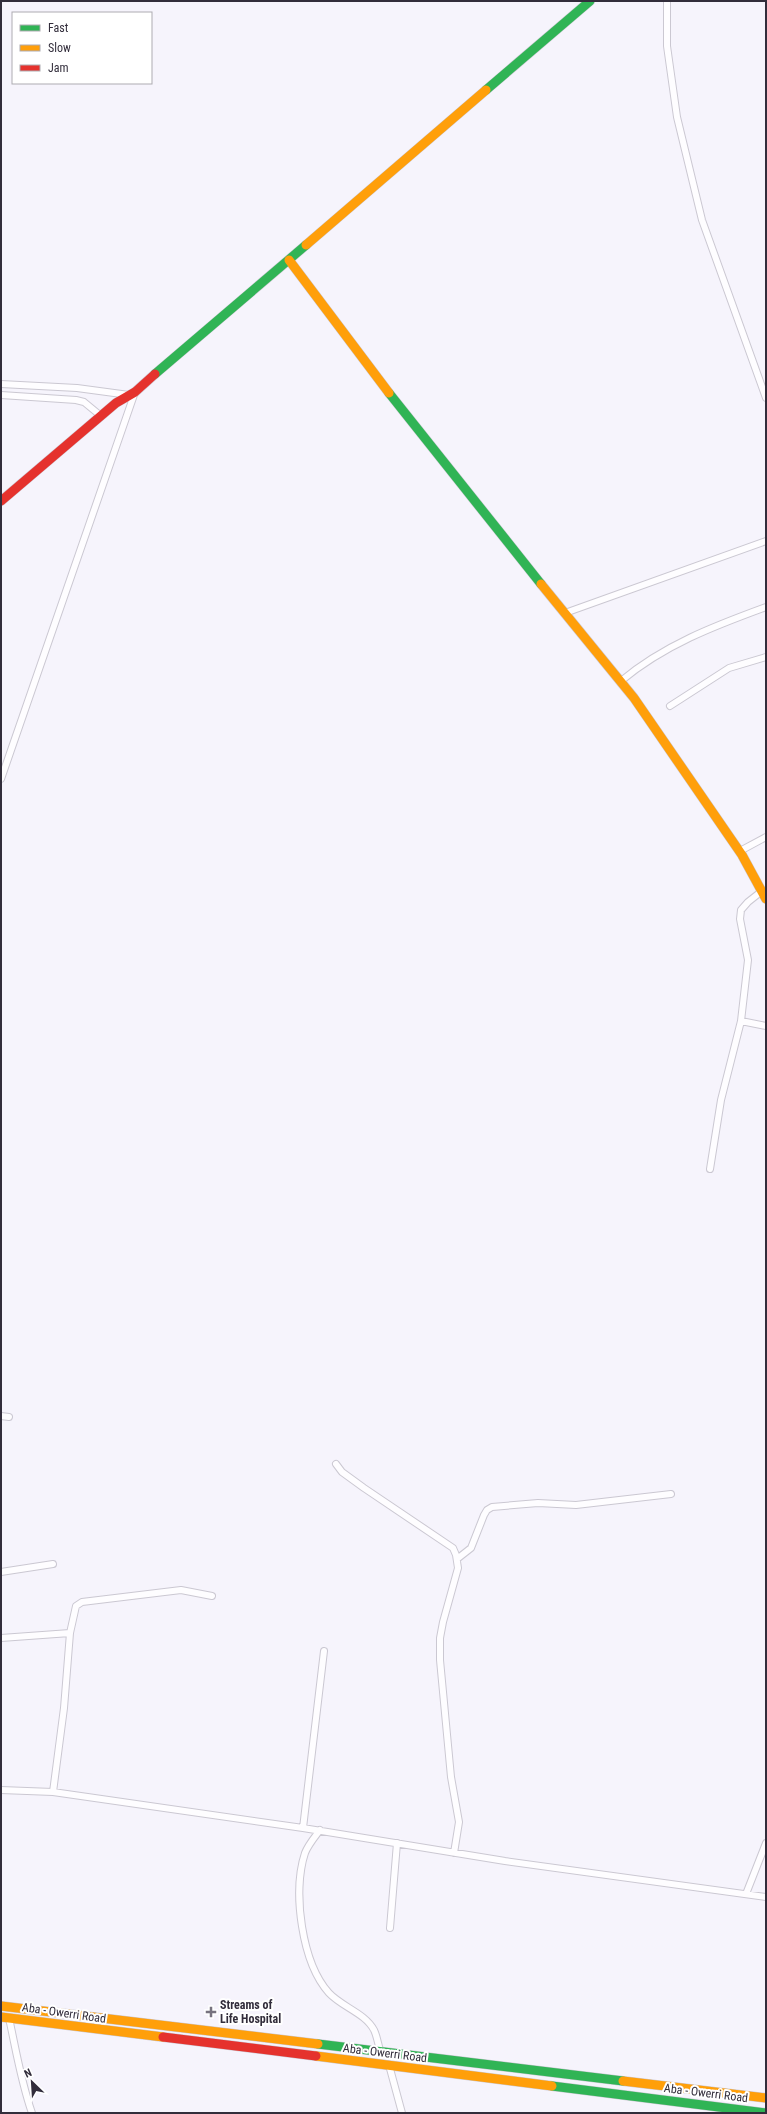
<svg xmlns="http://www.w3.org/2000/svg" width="767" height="2114" font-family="'Roboto Condensed',sans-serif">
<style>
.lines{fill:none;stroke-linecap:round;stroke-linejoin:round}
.street-casing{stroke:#cbc8d2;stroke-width:8}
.fast-casing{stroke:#cbc8d2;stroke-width:10}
.slow-casing{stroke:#cbc8d2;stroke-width:10}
.jam-casing{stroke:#cbc8d2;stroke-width:10}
.street{stroke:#fefdff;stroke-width:6}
.fast{stroke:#30b455;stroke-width:9}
.slow{stroke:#ff9f0a;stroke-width:9}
.jam{stroke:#e5322d;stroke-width:9}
.poi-dot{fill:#77737f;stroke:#fff;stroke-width:1.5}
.labels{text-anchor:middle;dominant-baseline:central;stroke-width:4;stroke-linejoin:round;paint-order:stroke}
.poi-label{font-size:12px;font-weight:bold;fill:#322d3b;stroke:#fff;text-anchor:start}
.street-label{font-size:12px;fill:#322d3b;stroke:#fff}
</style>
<rect width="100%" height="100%" fill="#f6f4fc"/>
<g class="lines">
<defs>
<path id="street" d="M667,1V46L677,117L702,220L766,398
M1,384L77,388L129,395
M1,395L76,400L84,402L101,416
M565,613L766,541
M621,681C664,645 714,626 766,607
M670,706L729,668L766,657
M1,779L135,392
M740,851L766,837
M741,1021L766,1026
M710,1169L721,1100L741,1021L748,960L740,919L741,910L748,902L762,891
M1,1416L9,1417
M336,1464L342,1472L364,1488L453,1548L456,1555L458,1568L443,1622L440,1638V1660L451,1777L459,1822L454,1853
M457,1559L471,1548L484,1515L487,1510L492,1507L538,1503L576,1505L671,1494
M1,1572L53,1564
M1,1638L70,1633
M1,1790L53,1792L303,1828L505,1861L766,1897
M53,1792L64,1708L70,1633L76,1606L82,1602L181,1590L212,1596
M303,1828L324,1651
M320,1830C314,1838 308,1845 305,1853C292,1892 302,1963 329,1993C342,2007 365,2013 374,2030C377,2036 378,2044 380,2050
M746,1894L766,1843
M390,1928L397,1843
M9,2018C16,2050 21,2082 32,2113
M389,2065L402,2113"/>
<path id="fast" d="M486,90L590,1
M155,374L306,245
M389,393L541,584
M318,2044L623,2081
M552,2086L766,2113"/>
<path id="slow" d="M306,245L486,90
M289,260L389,393
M541,584L634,698L742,855L766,899
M1,2006L318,2044
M1,2017L163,2037
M316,2056L552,2086
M623,2081L766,2098"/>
<path id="jam" d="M1,501L116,403L135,392L155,374
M163,2037L316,2056"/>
</defs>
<!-- street casing -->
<use href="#street" class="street-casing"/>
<!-- fast casing -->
<use href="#fast" class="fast-casing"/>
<!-- slow casing -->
<use href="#slow" class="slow-casing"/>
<!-- jam casing -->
<use href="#jam" class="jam-casing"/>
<!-- street -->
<use href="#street" class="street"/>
<!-- fast -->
<use href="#fast" class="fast"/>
<!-- slow -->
<use href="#slow" class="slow"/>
<!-- jam -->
<use href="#jam" class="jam"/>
</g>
<!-- markers -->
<path class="poi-dot" d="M209 2006h4v4h4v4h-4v4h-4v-4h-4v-4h4z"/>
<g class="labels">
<!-- poi labels -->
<g class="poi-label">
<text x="220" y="2005">Streams of<tspan x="220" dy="14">Life Hospital</tspan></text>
</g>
<!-- street labels -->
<g class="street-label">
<text transform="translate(64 2013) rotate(8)">Aba - Owerri Road</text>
<text transform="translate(385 2053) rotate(7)">Aba - Owerri Road</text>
<text transform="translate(706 2093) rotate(7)">Aba - Owerri Road</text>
</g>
</g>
<!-- border -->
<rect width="767" height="2114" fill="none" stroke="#322d3b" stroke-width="4"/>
<!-- legend -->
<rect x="12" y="12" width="140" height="72" fill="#ffffff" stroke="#adabb1"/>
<rect x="20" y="25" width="20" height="6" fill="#30b455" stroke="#adabb1"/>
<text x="48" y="32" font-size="12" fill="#322d3b">Fast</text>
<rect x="20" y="45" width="20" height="6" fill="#ff9f0a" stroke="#adabb1"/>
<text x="48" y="52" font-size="12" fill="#322d3b">Slow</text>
<rect x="20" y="65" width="20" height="6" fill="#e5322d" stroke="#adabb1"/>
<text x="48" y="72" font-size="12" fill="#322d3b">Jam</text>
<!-- north arrow -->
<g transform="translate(32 2082) rotate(335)" stroke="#ffffff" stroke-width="3" paint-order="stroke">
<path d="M0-3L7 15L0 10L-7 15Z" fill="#322d3b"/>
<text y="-6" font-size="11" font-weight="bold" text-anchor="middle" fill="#322d3b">N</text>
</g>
</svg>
